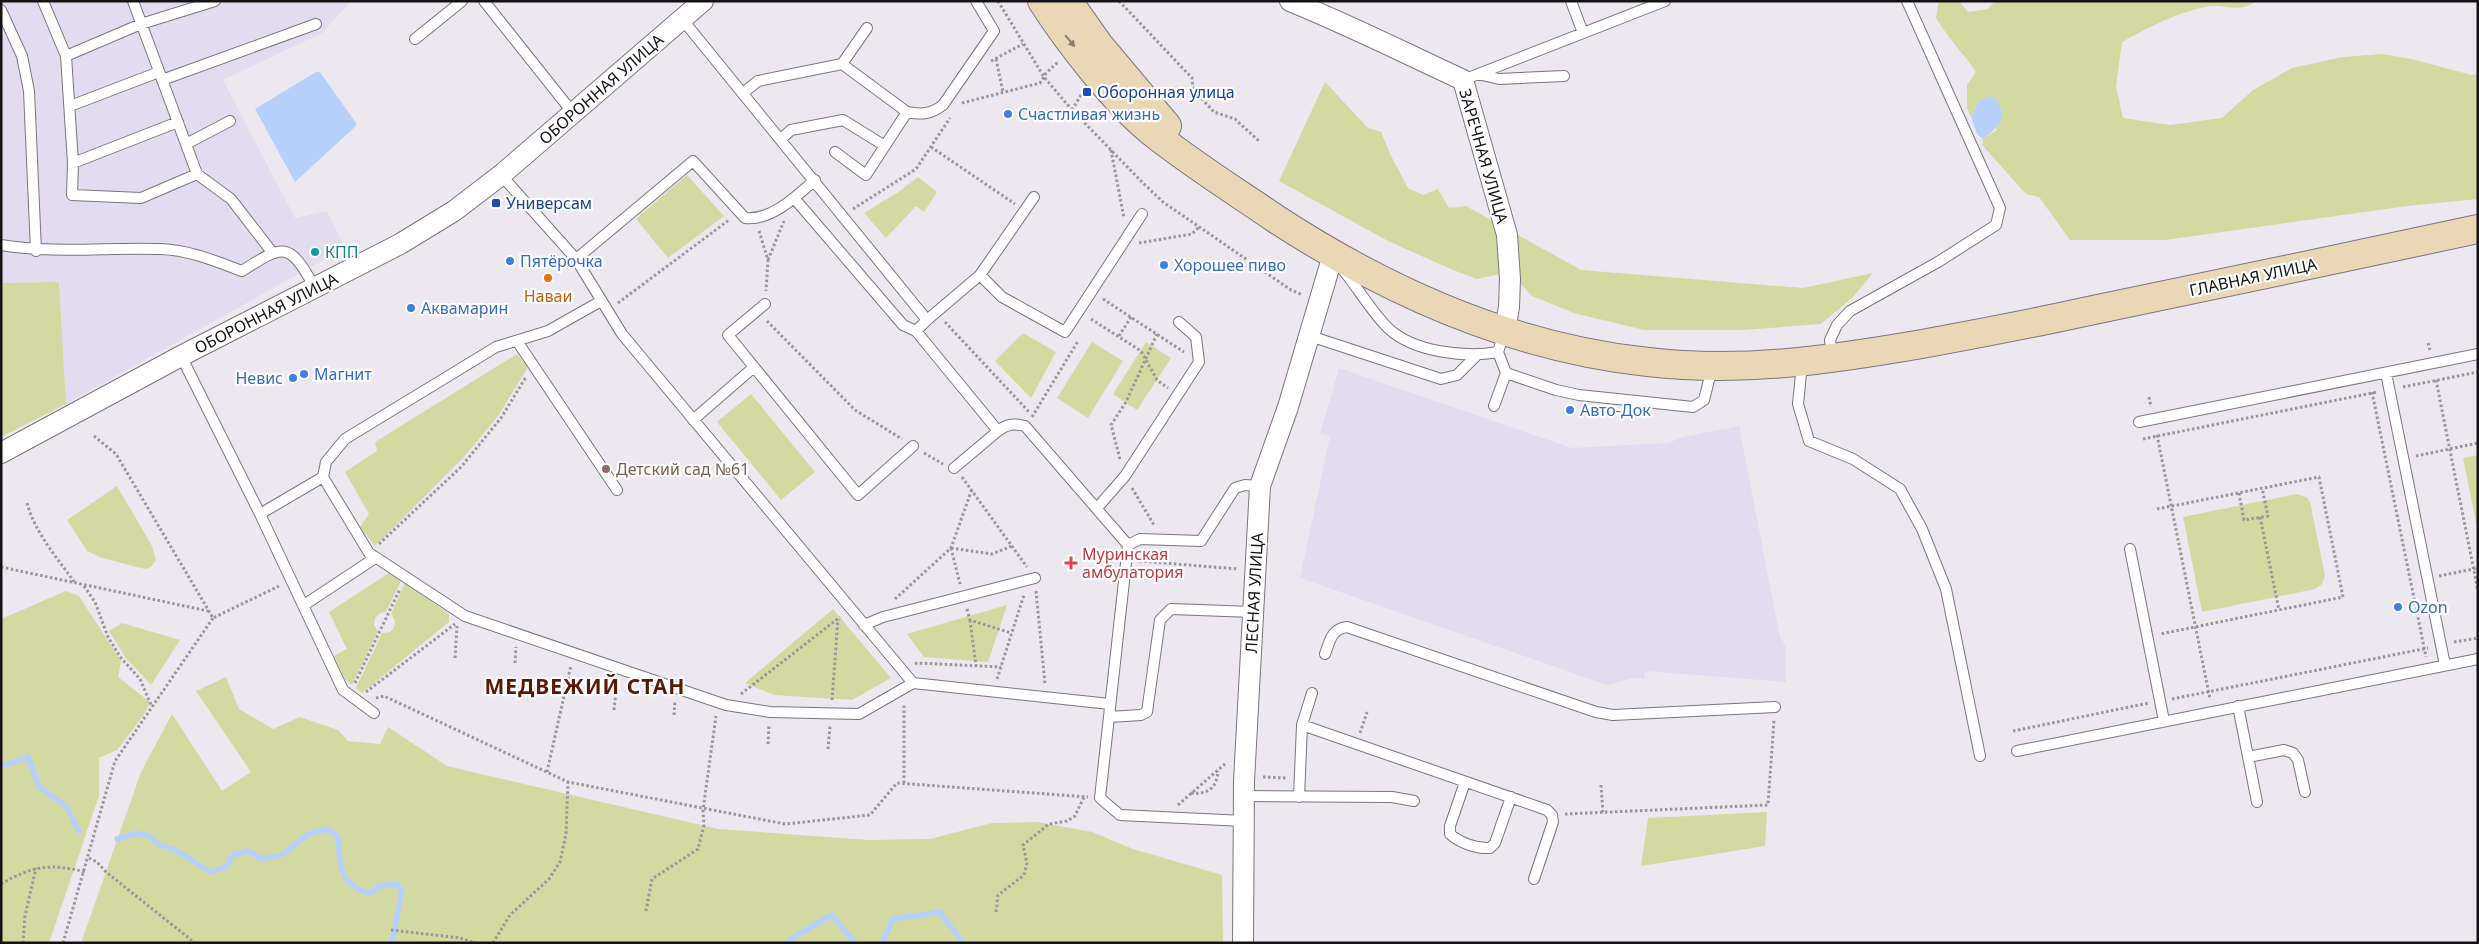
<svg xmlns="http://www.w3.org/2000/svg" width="2479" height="944" font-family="'Noto Sans',sans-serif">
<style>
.industrial{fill:#e3dcf1}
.green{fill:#d2daa2}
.water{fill:#b5d1fb}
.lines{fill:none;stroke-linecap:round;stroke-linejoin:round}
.stream{stroke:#b5d1fb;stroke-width:5.5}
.lane-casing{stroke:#7b767d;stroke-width:12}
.street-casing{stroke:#7b767d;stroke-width:22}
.secondary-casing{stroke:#7b767d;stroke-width:30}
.path{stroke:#99959b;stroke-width:3;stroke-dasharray:2.5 2.5;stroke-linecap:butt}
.lane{stroke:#fff;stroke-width:10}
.street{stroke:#fff;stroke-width:20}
.secondary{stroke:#e9d7b6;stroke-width:28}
.oneway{fill:#897e6e}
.transit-dot{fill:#1a4fb4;stroke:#fff;stroke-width:2}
.shop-dot{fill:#3f7fe0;stroke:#fff;stroke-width:2}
.culture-dot{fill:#0f9aa8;stroke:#fff;stroke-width:2}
.food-dot{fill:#e8710a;stroke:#fff;stroke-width:2}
.education-dot{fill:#8d6e63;stroke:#fff;stroke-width:2}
.health-dot{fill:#e0444e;stroke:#fff;stroke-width:2}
.labels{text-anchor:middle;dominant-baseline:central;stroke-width:4.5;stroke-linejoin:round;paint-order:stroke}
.street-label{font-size:16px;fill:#141215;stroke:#fff}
.transit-label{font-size:16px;fill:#164399;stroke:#fff;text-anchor:start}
.shop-label{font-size:16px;fill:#366cbe;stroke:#fff;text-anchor:start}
.culture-label{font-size:16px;fill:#0d838f;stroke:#fff;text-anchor:start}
.food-label{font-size:16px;fill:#c56008;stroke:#fff}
.education-label{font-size:16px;fill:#785e54;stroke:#fff;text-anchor:start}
.health-label{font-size:16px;fill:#be3a42;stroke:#fff;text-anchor:start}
.district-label{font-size:21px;font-weight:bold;letter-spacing:1px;fill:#5a1905;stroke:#fff}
</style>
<rect width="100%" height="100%" fill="#ede7ef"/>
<!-- industrial -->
<path class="industrial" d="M1,1H351L322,33L223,80L295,218L327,211L345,248L66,404L59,282L1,283Z
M1339,368L1572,448L1668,443L1683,437L1739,426L1780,637L1786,646V682L1645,671L1644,679L1634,678L1607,685L1300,578L1330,436L1320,434Z"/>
<!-- green -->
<path class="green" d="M1939,1H1959L1968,12L1988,9L1995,1H2256C2237,15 2224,2 2204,7C2174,14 2149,27 2122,42L2116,86L2123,118L2170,125L2222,118L2253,90L2292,68L2343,57L2382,54L2411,59L2472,75L2478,74V199L2407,206L2165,240H2070L2039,197L2026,194L1982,145L1983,139L1997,130L1978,102L1971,117L1967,108V85L1976,72C1963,53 1948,38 1936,18Z
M1325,82L1368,128L1381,132L1391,156L1408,188L1423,195L1438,189L1449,208L1466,206L1581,270L1803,288L1873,273L1853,297L1821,324L1743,330H1644L1574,313L1532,296L1510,272L1477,279L1453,270L1388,241L1279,181Z
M687,175L724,216L668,258L636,219Z
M918,177L937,192L924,212L916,206L886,238L864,213L900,191Z
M59,282L66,404L1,437V283Z
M1023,333L1056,352L1031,398L995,361Z
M1092,342L1123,361L1088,418L1057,398Z
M1146,342L1171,358L1137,410L1113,394Z
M517,354L528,367L498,416L464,457L375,546L360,527L369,514L345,472L377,451L375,442Z
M751,394L815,472L781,500L717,422Z
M2478,455V532L2463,458Z
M117,486L152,546L156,560L151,567L145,569L102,558L87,551L67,520Z
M2296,494L2306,497L2310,502L2325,576L2322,584L2315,589L2202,612L2183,517Z
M389,573L401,581L386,612C378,612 374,617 374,625L378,631L352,685L345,679L334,656L347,649L329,612Z
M405,583L449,614V622L362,693L356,688L382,633L390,632C397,626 396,620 391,614Z
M66,591L79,596L121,661L118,677L150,702L143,716L117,750L99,758V796L49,943H1V619Z
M1007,605L988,662L924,657L907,634Z
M833,609L891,678L852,700L774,695L745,683Z
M122,623L180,640L151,685L125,657L109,631Z
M226,677L239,709L273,729L300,717L338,730L348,741L380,744L388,727L447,766L718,829L869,840L930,839L992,823L1037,822L1092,832L1133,849L1222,875L1223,943H81L141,772L172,714L222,791L251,772L196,691Z
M1767,812L1765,846L1641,866L1648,818Z"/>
<!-- water -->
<path class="water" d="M316,72H320L356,123V126L295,182L255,109Z
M1992,96C2011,112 1999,128 1983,139L1977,134L1971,117L1978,102Z"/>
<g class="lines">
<!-- stream -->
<path class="stream" d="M1,766L28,757L39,787L66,806L79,831
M117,839L137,833L149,836L158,844L175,850L211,872L226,867L233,855L249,851L261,859L282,855L308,834L328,829L338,837C340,865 339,885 370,893L379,886L396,884L402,890L392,943
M787,943L795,936L832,915L855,943
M882,943L893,919L940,912L963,943"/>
<defs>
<path id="lane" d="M43,1L66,56L73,163L72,195L141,198L197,174L231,199L272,252
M133,1L197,174
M484,1L573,113
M1571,1L1583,33
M1,10L22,56L29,91L36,251
M682,19L927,320L916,331
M415,39L462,1
M66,56L141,24L215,1
M842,64L867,28
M1478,74L1499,79L1564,76
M162,80L316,24
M1463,80L1665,1
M743,93L758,81L842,64L907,112C922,115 931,114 943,105L994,31L976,1
M70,106L159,72
M781,139L791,130L843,120L885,146
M186,144L230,121
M835,152L866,175L907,112
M73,163L178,122
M501,175L576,259L622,334L913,683L1110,704
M1034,197L980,275L1002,297L1065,332L1142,214
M794,198L903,325L916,331L998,431C1007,424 1014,423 1025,426L1128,545L1140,539L1201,541L1235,488L1245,485L1260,486
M1,245C56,254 107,247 161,249C189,250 215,261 242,271C284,244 289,241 315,288
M576,259L693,161L745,218C771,221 797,196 815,180
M1343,270C1358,288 1371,311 1388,328C1413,352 1465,358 1498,352
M765,304L728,335L858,495L913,446
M927,320L980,275
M1504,333L1498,352L1506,373L1556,390L1579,395L1693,407L1704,400L1712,368
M1310,336L1441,379L1457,375L1477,355
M517,341L617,490
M181,356L260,514L343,690L374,713
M1832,357L1830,340L1837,325L1850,311L1938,262L1996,225L2000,208L1907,1
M1802,364L1798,404L1809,441L1853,459L1900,489L1922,529L1946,589L1980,756
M2386,373L2445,665
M1494,406L1506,373
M693,420L754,367
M2139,422L2478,354
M954,468L998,431
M323,477L369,553L465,616L726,705L770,712L859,714L913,683
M1097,508L1125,476L1199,362L1196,337L1179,322
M260,514L323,477L326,462L345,439L496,347L548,331L601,301
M1128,545L1100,798L1120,815L1244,821
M2130,549L2164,721
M304,605L375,558
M864,625L883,617L1035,578
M1325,654C1330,641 1331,629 1347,627L1596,712L1613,715L1775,707
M2238,706L2257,802
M1109,717L1141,715L1147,712L1160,620L1171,609L1253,612
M1302,725L1547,810L1552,815L1553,822L1534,879
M2017,751L2478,659
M2248,757L2284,750L2293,753L2298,760L2305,792
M1465,782L1450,826V834C1460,843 1477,849 1490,848L1495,843L1511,797
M1244,796L1392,797L1414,801
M1299,797L1302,725L1312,693"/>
<path id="street" d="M1290,1C1349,25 1405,53 1463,80L1507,235L1510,279L1509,307L1505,331
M1,453L181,356L400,244L454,211L501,175L703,1
M1243,943L1244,781L1260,486L1288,407L1333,255"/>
<path id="secondary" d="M1042,1C1069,43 1115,102 1153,133C1192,164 1235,191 1276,219C1388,292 1514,348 1648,362C1742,373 1829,360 1922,344C1976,334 2030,324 2084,312C2215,285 2347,257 2478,229
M1068,1L1099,45L1167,126"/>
</defs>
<!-- lane casing -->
<use href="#lane" class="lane-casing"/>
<!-- street casing -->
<use href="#street" class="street-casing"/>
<!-- secondary casing -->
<use href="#secondary" class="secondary-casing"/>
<!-- path -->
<path class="path" d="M998,1L1044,77L1072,110L1143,183L1163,202L1291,290L1303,295
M1119,1L1192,78L1193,89L1214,112L1235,119L1260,142
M996,59L1003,92
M991,61L1023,44
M962,103L1040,83L1046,73L1058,62
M1072,110L1083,92
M931,147L1015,204
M1111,150L1124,218
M853,209L916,169L950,118
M759,231L768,260L766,291
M1139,243L1192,234L1199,227
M768,260L784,221
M1103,299L1184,352
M618,303L729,220
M1091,319L1141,351L1157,380L1168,388
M767,321L855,410L902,439
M945,322L1030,413
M1119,336L1131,317
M2428,343L2430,350
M2436,380L2478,591
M2403,387L2478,372
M2372,392L2426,657
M2149,397L2151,407
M1032,417L1078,341
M2157,435L2210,699
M94,436L116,454L213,618L279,586
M2143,439L2377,392
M924,453L943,464
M2416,456L2478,443
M1120,459L1111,425L1126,402L1157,334
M962,477L1027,567
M1132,488L1154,525
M2239,493L2244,520L2268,516L2262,488
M27,503C35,533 58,559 75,583
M2157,509L2319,477L2343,597L2160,634
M2260,517L2279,610
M379,544L461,467L501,418L526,377
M951,548L960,584
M951,548L992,554L1012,546
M1139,561L1238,569
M1,567L208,611
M2439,576L2478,568
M84,586L95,602L108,637L121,658L140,679L152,707
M1036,591L1045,684
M895,599L951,548L972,489
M967,609L970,620L1011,633
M970,620L976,666
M2454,642L2478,638
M455,658L457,626
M515,663L516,647
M915,664L917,663L1001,667
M997,679L1024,595
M355,683L400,589
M366,692L455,624
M741,694L840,617
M376,698L384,696L568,782L785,824L870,815L897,783L1088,797
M2172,699L2428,648
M832,700L838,619
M614,710L617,681
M674,715L675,701
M2013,731L2149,703
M1360,733L1367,712
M768,744L769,725
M828,749L830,726
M547,772L571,665
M1263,777L1286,778
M904,783V703
M1601,785L1603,813
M1191,793C1207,795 1217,788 1218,771
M1178,805L1226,763
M1565,814L1768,805L1774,720
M89,858L97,862L106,872L195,943
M1,884C32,866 51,863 85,872
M646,911L652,879L698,849L704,825L703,810L716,716
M996,912L998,895L1024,875L1027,863L1023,845L1049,824L1067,821L1075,816L1084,797
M391,930L460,938L476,943
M23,943L25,916L36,868
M63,943L115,761L213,618
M493,943L510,915L549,879L560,862L566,834L568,782"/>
<!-- lane -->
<use href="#lane" class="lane"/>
<!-- street -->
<use href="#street" class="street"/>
<!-- secondary -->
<use href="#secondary" class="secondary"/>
</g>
<!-- one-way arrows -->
<defs><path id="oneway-solid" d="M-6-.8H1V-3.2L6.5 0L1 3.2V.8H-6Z" transform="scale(1.25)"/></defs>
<use class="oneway" href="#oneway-solid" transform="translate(1070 41) rotate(50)"/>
<!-- markers -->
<g class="transit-dot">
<rect x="1082" y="87" width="10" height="10" rx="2.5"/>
<rect x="491" y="198" width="10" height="10" rx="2.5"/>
</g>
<g class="shop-dot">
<circle cx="1008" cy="114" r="5"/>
<circle cx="510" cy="261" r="5"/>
<circle cx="1164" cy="265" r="5"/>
<circle cx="411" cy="308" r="5"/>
<circle cx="304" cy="374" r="5"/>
<circle cx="293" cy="378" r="5"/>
<circle cx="1570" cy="410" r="5"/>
<circle cx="2398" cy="607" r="5"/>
</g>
<circle class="culture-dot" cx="315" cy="252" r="5"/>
<circle class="food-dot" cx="548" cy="278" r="5"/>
<circle class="education-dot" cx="606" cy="469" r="5"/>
<path class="health-dot" d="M1068.5 555.5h5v5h5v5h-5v5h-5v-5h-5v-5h5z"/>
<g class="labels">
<!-- street labels -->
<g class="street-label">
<text transform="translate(601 89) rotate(-41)">ОБОРОННАЯ УЛИЦА</text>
<text transform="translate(1484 156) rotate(74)">ЗАРЕЧНАЯ УЛИЦА</text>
<text transform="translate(2253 277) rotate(-12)">ГЛАВНАЯ УЛИЦА</text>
<text transform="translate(266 313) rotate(-27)">ОБОРОННАЯ УЛИЦА</text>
<text transform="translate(1254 593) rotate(-87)">ЛЕСНАЯ УЛИЦА</text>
</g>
<!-- transit labels -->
<g class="transit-label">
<text x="1097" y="92">Оборонная улица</text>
<text x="506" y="203">Универсам</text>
</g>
<!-- shop labels -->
<g class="shop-label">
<text x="1018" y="114">Счастливая жизнь</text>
<text x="520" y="261">Пятёрочка</text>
<text x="1174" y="265">Хорошее пиво</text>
<text x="421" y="308">Аквамарин</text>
<text x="314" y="374">Магнит</text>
<text x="283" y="378" text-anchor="end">Невис</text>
<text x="1580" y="410">Авто-Док</text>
<text x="2408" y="607">Ozon</text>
</g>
<!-- culture labels -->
<g class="culture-label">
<text x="325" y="252">КПП</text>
</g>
<!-- food labels -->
<g class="food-label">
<text x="548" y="296">Наваи</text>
</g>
<!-- education labels -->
<g class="education-label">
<text x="616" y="469">Детский сад №61</text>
</g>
<!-- health labels -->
<g class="health-label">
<text x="1082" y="554">Муринская<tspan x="1082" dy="18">амбулатория</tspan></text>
</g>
<!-- district labels -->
<g class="district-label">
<text x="585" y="686">МЕДВЕЖИЙ СТАН</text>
</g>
</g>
<!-- border -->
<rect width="2479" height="944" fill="none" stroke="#141215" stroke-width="5"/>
</svg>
